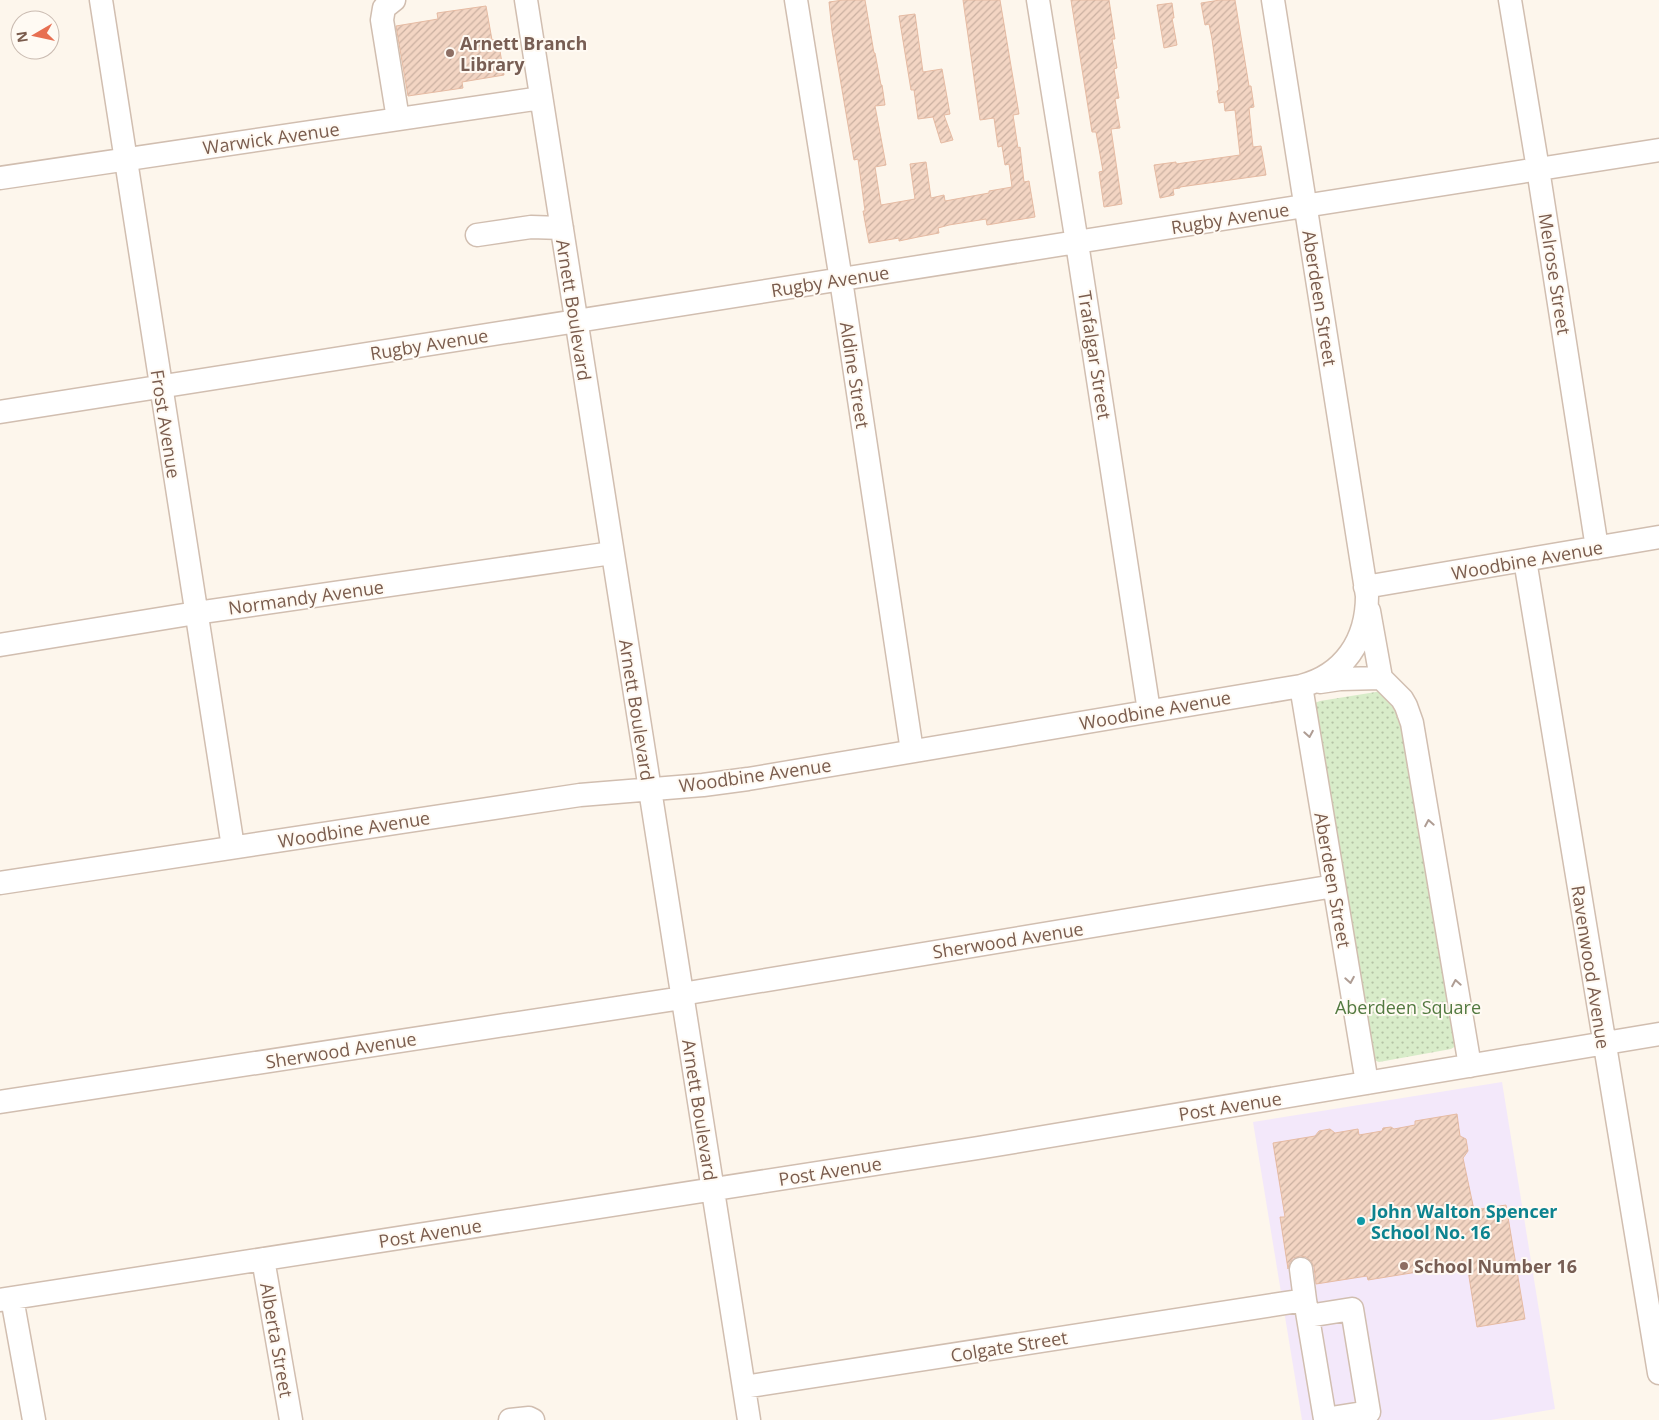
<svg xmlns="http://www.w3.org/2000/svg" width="1659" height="1420" font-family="'Open Sans',sans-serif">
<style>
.education{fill:#f3e8fa}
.park{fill:url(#park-dots)}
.building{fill:url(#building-hatch);stroke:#e6bba3}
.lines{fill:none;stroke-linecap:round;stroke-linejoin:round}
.minor-casing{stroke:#d1beb0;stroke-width:25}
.minor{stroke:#fff;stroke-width:22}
.oneway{stroke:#af9d94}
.education-dot{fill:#8d6e63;stroke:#fffaf3;stroke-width:2}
.culture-dot{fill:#0f9aa8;stroke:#fffaf3;stroke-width:2}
.labels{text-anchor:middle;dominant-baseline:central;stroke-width:4;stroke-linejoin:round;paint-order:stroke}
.education-label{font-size:18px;font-weight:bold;fill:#785e54;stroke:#fffaf3;text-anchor:start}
.street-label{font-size:18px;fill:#7a5c4d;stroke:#fffaf3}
.park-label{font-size:18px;fill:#537a41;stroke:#fffaf3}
.culture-label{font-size:18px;font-weight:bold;fill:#0d838f;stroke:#fffaf3;text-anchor:start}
</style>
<defs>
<pattern id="park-dots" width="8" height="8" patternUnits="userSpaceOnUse" patternTransform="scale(1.25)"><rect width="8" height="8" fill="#d8ecc9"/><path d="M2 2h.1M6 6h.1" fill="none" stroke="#b4c2a5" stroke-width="1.8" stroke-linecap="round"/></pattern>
<pattern id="building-hatch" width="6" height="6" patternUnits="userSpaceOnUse" patternTransform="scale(1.25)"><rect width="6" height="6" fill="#f3d5c3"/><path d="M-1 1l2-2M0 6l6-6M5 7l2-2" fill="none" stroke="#cab0a1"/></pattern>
</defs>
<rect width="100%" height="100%" fill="#fdf6ec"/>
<!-- education -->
<path class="education" d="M1502,1082L1555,1409L1491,1420H1302L1253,1122Z"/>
<!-- park -->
<path class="park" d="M1382,691L1401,713L1459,1044L1451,1049L1379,1062L1371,1059L1312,704L1320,701Z"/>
<!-- building -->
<path class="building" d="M843,0H865L874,53H875L881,85H882L885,105L875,106L886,165L875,167L881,205L915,199L910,164L926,162L931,198L944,195L945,201L989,193V191L1012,187L1009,164L1005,165L1002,146L998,147L994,118L980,120L963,0H1000L1019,114L1013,115L1018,148L1020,147L1024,182L1029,181L1035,217L987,225L986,219L949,225L938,228L939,233L918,237L899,241V238L869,243L863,211H865L858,159L854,160L832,31L829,2Z
M1071,0H1109L1115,39H1112L1117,68L1114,69L1119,98L1115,99L1120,128L1111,129L1122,204L1104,207L1099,172L1103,171L1096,132H1092Z
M1220,0H1235L1249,86H1251L1254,107L1249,108L1253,147L1261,146L1266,175L1180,187V188L1173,189L1174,195L1160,198L1154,165L1176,162V164L1240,155L1235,110L1225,111L1224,102L1219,103L1217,91L1219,90L1212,39L1209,24L1205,25L1201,3Z
M1172,3L1174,18H1172L1177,45L1164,48L1157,5Z
M486,6L492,40L498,39L504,75L462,82L463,88L408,96L396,26L438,19L437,13Z
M915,14L923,72L942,69L950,114L944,115L953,140L941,143L933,117L918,119L914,90H911L899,16Z
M1457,1114L1460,1136L1466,1139L1468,1151L1463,1158L1474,1210L1506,1205L1525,1319L1477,1327L1467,1264L1368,1280L1367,1276L1316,1284L1314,1267L1311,1261L1306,1257L1300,1256L1293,1258L1289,1264L1288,1269L1280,1217H1285L1273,1143L1315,1136L1319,1131L1330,1129L1335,1133L1358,1129L1359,1135L1382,1131L1383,1128L1391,1127L1394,1129L1415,1125V1121Z"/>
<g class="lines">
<defs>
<path id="minor" d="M101,0L233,847
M394,0L384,8L382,20L398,119
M526,0L749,1420
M796,0L841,280L912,751
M1038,0L1077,243L1149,711
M1510,0L1538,169L1597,548
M0,178L541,98
M477,235L531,227L562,228
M0,412L1659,150
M1525,560L1659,1373
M1365,587L1659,537
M1369,611L1381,678L1402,699L1406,706L1412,723L1470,1066
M0,645L196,613L612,553
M1320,682L1340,679L1381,678
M1301,686L1367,1083
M0,883L580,795L703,785L748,779L1301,686C1344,675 1367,640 1367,596L1273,0
M682,994L1334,886
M0,1102L682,998
M263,1259L291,1420
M1301,1269L1305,1300
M12,1298L34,1420
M0,1300L978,1148L1659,1034
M744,1387L1305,1300L1325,1419L1369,1412L1352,1309L1308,1316
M510,1420L529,1418L533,1420"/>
</defs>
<!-- minor casing -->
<use href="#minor" class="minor-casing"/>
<!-- minor -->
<use href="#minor" class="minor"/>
</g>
<!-- one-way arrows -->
<defs><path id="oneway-chevron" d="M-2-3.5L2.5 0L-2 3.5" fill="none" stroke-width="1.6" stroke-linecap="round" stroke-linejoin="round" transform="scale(1.25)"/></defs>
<g class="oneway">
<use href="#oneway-chevron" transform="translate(1309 734) rotate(80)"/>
<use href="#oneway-chevron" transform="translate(1429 823) rotate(-100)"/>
<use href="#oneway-chevron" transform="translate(1350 980) rotate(80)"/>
<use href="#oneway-chevron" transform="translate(1456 983) rotate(-100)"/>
</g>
<!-- markers -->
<g class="education-dot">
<circle cx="450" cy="53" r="5"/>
<circle cx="1404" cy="1266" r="5"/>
</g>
<circle class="culture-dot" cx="1361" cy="1221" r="5"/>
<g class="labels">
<!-- education labels -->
<g class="education-label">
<text x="460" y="43">Arnett Branch<tspan x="460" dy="21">Library</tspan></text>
<text x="1414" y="1266">School Number 16</text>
</g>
<!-- street labels -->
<g class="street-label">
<text transform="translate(271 138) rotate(-8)">Warwick Avenue</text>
<text transform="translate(1230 218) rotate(-9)">Rugby Avenue</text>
<text transform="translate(1555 274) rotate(81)">Melrose Street</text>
<text transform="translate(830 281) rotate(-9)">Rugby Avenue</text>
<text transform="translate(1320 298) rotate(81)">Aberdeen Street</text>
<text transform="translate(574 310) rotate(81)">Arnett Boulevard</text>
<text transform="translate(429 344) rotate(-9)">Rugby Avenue</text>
<text transform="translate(1095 355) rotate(81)">Trafalgar Street</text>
<text transform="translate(855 375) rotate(81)">Aldine Street</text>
<text transform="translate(166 424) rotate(81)">Frost Avenue</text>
<text transform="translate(1527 560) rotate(-10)">Woodbine Avenue</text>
<text transform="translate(306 597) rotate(-8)">Normandy Avenue</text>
<text transform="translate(637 710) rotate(81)">Arnett Boulevard</text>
<text transform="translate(1155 710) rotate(-10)">Woodbine Avenue</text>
<text transform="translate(755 775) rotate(-8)">Woodbine Avenue</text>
<text transform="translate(354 829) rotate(-9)">Woodbine Avenue</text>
<text transform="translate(1333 880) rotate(80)">Aberdeen Street</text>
<text transform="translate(1008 940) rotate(-9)">Sherwood Avenue</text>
<text transform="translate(1591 967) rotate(81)">Ravenwood Avenue</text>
<text transform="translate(341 1050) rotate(-9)">Sherwood Avenue</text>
<text transform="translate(1230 1106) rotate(-9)">Post Avenue</text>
<text transform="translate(700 1110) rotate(81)">Arnett Boulevard</text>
<text transform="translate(830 1171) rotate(-9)">Post Avenue</text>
<text transform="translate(430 1233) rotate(-9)">Post Avenue</text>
<text transform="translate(277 1340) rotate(80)">Alberta Street</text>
<text transform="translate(1009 1346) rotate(-9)">Colgate Street</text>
</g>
<!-- park labels -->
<g class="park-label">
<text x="1408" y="1007">Aberdeen Square</text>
</g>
<!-- culture labels -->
<g class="culture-label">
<text x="1371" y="1211">John Walton Spencer<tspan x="1371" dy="21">School No. 16</tspan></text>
</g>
</g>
<!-- north arrow -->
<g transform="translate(35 35) rotate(261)"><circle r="24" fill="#fffaf3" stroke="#cabbb1"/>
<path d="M0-4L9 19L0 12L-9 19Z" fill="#e76f51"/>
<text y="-8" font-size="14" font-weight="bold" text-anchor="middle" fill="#7a5c4d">N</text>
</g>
</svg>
